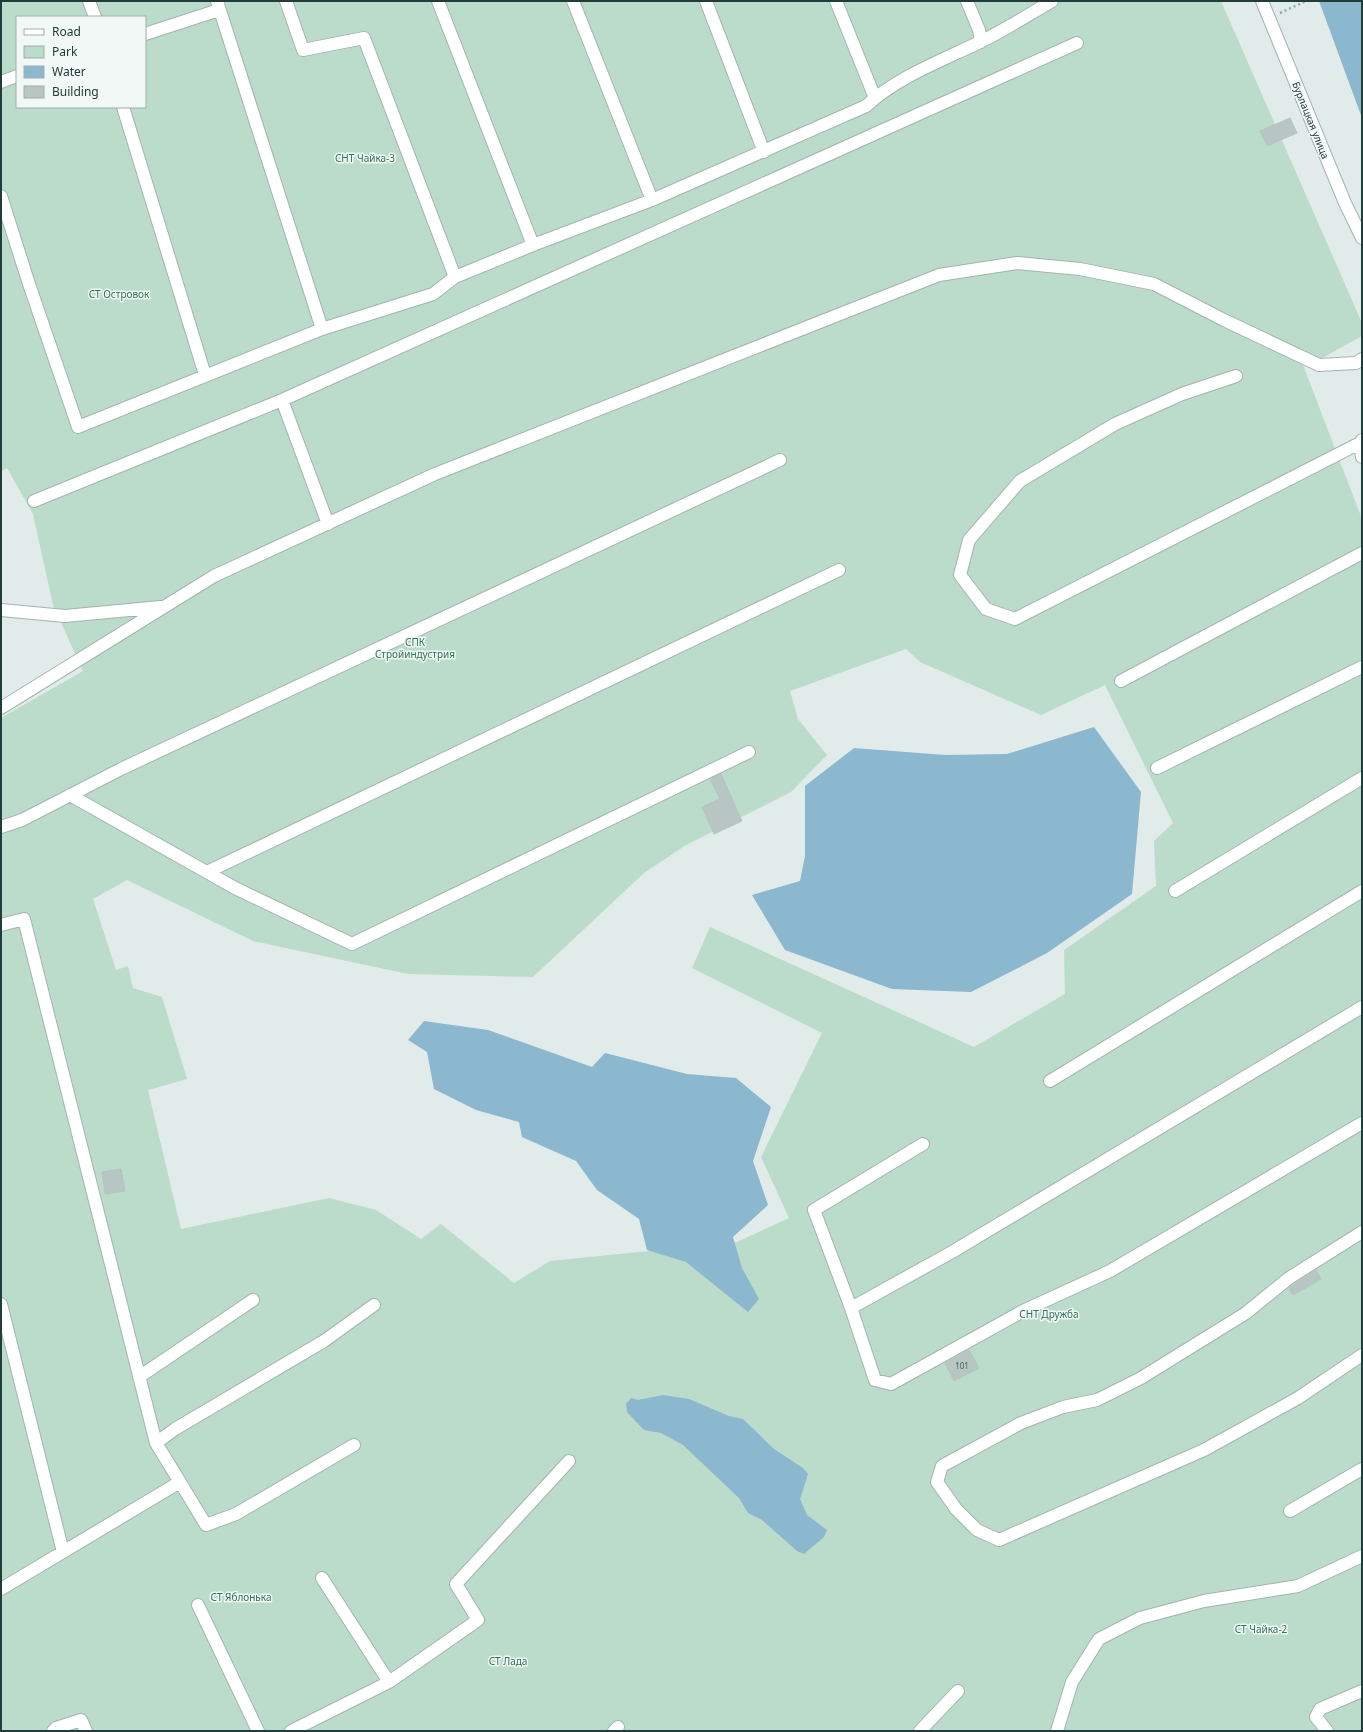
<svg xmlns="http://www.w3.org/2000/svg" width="1363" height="1732" font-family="'Noto Sans',sans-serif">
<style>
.green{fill:#bbdcca;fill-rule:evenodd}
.water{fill:#8bb7cf}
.building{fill:#b7c6c2;stroke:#b4c5c1}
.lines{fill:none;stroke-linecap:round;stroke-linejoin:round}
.minor-casing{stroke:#a4b3b1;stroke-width:14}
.path{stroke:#83aea9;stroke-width:2.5;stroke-dasharray:2 3;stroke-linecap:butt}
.minor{stroke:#fff;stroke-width:12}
.labels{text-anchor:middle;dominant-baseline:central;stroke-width:3;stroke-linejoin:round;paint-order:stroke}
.number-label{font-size:8px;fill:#475e5c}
.street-label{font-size:10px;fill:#223c3a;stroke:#f2f8f6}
.park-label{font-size:10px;fill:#2d7155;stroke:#f2f8f6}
</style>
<rect width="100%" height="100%" fill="#e1ebe9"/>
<!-- green -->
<path class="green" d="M1,1H1221L1362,323V336L1324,357L1303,365L1362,519V1731H1V718L83,671L53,605L33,514L7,468L1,471ZM17,17H145V107H17ZM906,649L920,662L1041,715L1105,685L1173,823L1154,841L1156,886L1064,950L1065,994L974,1047L710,927L692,968L822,1033L761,1157L789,1218L737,1242L550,1261L514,1283L441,1224L421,1239L376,1210L329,1198L181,1229L148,1090L187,1079L162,997L133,988L128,966L116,970L93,899L127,880L253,941L408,974L533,977L644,873L686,845L791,792L827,755L798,719L790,691Z"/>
<!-- water -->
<path class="water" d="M1319,1H1362V118Z
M1094,727L1141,792L1132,894L1047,953L971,992L892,989L785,950L752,895L800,881L805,856V786L854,748L945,755L1007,754Z
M424,1021L488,1030L592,1067L605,1053L687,1074L736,1078L771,1107L753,1161L768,1205L733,1237L742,1268L759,1299L748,1312L686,1262L647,1250L639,1219L597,1190L576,1161L522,1137L519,1122L476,1110L434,1089L427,1052L408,1040Z
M663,1395L689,1399L729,1416L743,1419L774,1449L803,1468L808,1474L800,1499L807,1515L827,1530L824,1537L804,1554L797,1551L762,1520L748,1513L739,1498L683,1445L661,1433L644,1430L627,1412L626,1404L631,1398L638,1400Z"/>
<!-- building -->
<path class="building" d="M1290,118L1297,133L1267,146L1260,131Z
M721,774L742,821L714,834L702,807L720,799L710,779Z
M121,1169L125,1191L105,1194L102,1172Z
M1316,1270L1321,1279L1293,1295L1289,1288Z
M969,1350L979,1368L954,1381L945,1363Z"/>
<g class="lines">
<defs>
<path id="minor" d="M89,1L95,17
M217,1L322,329
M286,1L303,50L364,38L455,277
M438,1L533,245
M573,1L652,200
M706,1L764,152
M836,1L875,98
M967,1L979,30L981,42
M1262,1L1345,203L1362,238
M145,34L219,10
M1,82L17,76
M123,107L205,375
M1,196L29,284L78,427L322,329L433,294L455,277L533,245L652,200L866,106C899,76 941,61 980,42C1005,30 1028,15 1052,1
M1236,376L1182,394L1115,424L1020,481L969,540L960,575L986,609L1015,619L1360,443
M282,400L1077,43
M1362,440L1360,443L1362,457
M34,501L282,400L328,524
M1,610L65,616L161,607
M1121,681L1362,553
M1,708L214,576L435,474L939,275L1017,263L1080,269L1154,284L1224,320L1319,365L1356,363L1362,359
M1157,768L1362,667
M70,795L235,888L352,944L749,752
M1,827L22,820L121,769L780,460
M207,872L839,570
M1175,891L1362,778
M1,925L24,919L156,1443L180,1482L1,1589
M1050,1081L1362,891
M923,1144L814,1210L851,1308L952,1252L1362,1007
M1362,1232L1289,1278L1246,1313L1141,1378L1097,1400L1063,1407L1021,1423L942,1466L937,1482L956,1509L977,1530L999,1540L1204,1450L1298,1398L1362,1355
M1,1304L63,1552
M851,1308L875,1380L891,1384L1025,1310L1110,1271L1362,1123
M139,1377L253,1300
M156,1443L175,1429L324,1341L374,1305
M180,1482L206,1525L236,1514L354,1445
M1290,1511L1362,1469
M322,1578L389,1682
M198,1605L258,1731
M53,1731L56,1728L81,1720L86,1731
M291,1731L389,1682L478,1620L456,1584L569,1461
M614,1731L618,1727
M920,1731L958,1691
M1057,1731L1072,1682L1099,1639L1140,1618L1204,1601L1298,1586L1362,1556
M1327,1731L1316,1717L1320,1709L1362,1691"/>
</defs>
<!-- minor casing -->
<use href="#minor" class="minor-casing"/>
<!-- path -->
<path class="path" d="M1280,13L1306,1"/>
<!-- minor -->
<use href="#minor" class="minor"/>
</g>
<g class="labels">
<!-- number labels -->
<g class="number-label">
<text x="962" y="1365">101</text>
</g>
<!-- street labels -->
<g class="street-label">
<text transform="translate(1311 120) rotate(68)">Бурлацкая улица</text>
</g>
<!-- park labels -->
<g class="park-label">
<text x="365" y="158">СНТ Чайка-3</text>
<text x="119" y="294">СТ Островок</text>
<text x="415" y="642">СПК<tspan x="415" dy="12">Стройиндустрия</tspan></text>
<text x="1049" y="1314">СНТ Дружба</text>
<text x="241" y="1597">СТ Яблонька</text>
<text x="1261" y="1629">СТ Чайка-2</text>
<text x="508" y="1661">СТ Лада</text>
</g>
</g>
<!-- border -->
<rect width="1363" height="1732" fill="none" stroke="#223c3a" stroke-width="4"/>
<!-- legend -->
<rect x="16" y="16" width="130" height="92" fill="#f2f8f6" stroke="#9fadab"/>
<rect x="24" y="29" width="20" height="6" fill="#ffffff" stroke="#9fadab"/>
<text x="52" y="36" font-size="12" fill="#223c3a">Road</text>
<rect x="24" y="46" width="20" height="12" fill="#bbdcca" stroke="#9fadab"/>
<text x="52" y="56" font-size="12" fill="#223c3a">Park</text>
<rect x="24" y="66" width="20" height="12" fill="#8bb7cf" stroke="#9fadab"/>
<text x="52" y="76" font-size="12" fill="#223c3a">Water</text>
<rect x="24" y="86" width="20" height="12" fill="#b7c6c2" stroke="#9fadab"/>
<text x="52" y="96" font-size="12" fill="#223c3a">Building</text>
</svg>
